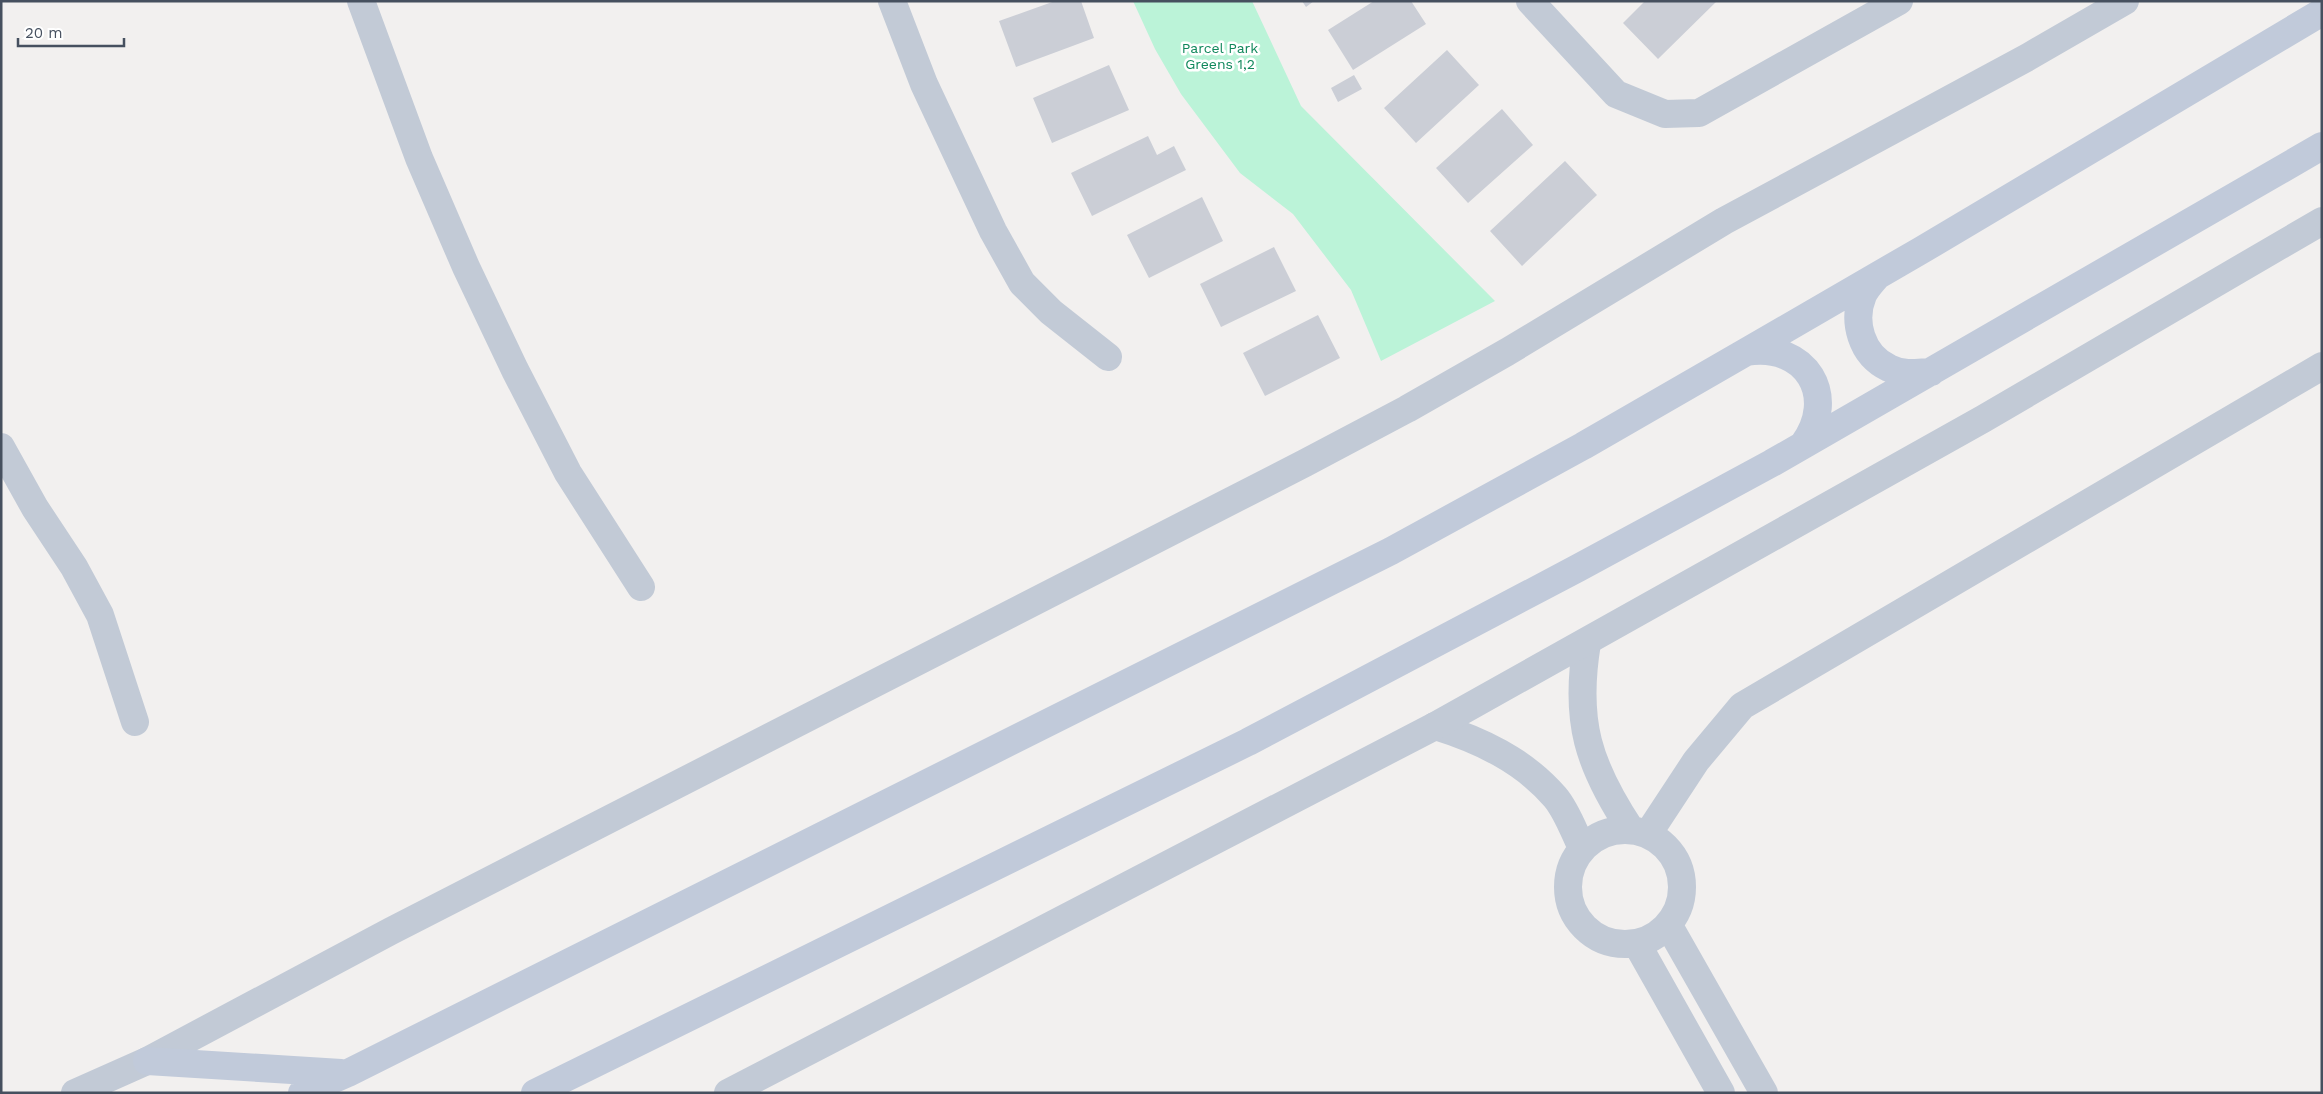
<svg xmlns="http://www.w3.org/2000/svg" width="2323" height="1094" font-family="'Work Sans',sans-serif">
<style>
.green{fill:#bbf3d8}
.building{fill:#cbced6}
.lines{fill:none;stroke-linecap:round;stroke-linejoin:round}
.minor{stroke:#c2cad6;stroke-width:28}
.tertiary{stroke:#c2cad6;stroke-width:28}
.secondary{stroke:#c1cada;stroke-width:28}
.labels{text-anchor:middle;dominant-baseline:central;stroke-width:5;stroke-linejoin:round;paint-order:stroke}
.park-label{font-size:14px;fill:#0f875b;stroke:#fff}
</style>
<rect width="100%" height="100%" fill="#f2f0ef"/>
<!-- green -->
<path class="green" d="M1133,1H1252L1301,106L1495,301L1381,361L1351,290L1293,214L1240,173L1181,94L1155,49Z"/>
<!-- building -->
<path class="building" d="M1055,1H1081L1094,38L1016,67L999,21Z
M1302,1H1314L1306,7Z
M1374,1H1411L1426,24L1353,70L1328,30Z
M1645,1H1717L1658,59L1623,23Z
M1447,50L1479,85L1416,143L1384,108Z
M1109,65L1129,110L1052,143L1033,98Z
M1354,75L1362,89L1338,102L1331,88Z
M1502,109L1533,145L1468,203L1436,168Z
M1148,136L1157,155L1174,146L1186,170L1092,216L1071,173Z
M1565,161L1597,195L1522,266L1490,231Z
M1202,197L1223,241L1149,278L1127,235Z
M1274,247L1296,291L1221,327L1200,284Z
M1318,315L1340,358L1265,396L1243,353Z"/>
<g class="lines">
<!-- minor -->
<path class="minor" d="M361,1L419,158L466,267L515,370L568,473L641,587
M892,1L924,84L993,231L1022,283L1051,312L1108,357
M1530,1L1616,94L1665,114L1699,113L1899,1
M1,447L35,508L74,567L100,615L135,722
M1587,643C1574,721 1588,765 1631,830
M1435,726C1480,740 1523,760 1555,797C1567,811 1574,832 1582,848
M1568 887a57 57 0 1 1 114 0a57 57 0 1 1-114 0Z
M1648,834L1696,761L1742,706L2322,366
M1669,926L1764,1093
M1637,944L1721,1093"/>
<!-- tertiary -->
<path class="tertiary" d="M75,1093L147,1061L391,931L1305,463L1407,409L1507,352L1724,221L2028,57L2125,1
M728,1093L1435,726L1983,419L2322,221"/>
<!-- secondary -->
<path class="secondary" d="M1877,276C1872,282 1866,288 1863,295C1852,321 1861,355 1889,368C1902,375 1917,373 1931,372
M1746,352C1806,342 1839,396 1803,445
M147,1061L341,1073
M302,1093L348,1073L1391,551L1583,446L1746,352L1920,251L2322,12
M535,1093L1248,742L1578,568L1772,463L2322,146"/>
</g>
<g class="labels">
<!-- park labels -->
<g class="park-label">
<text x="1220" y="48">Parcel Park<tspan x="1220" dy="16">Greens 1,2</tspan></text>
</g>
</g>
<!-- border -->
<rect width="2323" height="1094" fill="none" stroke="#46505f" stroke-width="5"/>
<!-- scale -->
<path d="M18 38v8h106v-8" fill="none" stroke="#46505f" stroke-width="2.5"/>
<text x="25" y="38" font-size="15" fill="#46505f" stroke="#ffffff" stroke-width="4" paint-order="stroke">20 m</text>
</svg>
